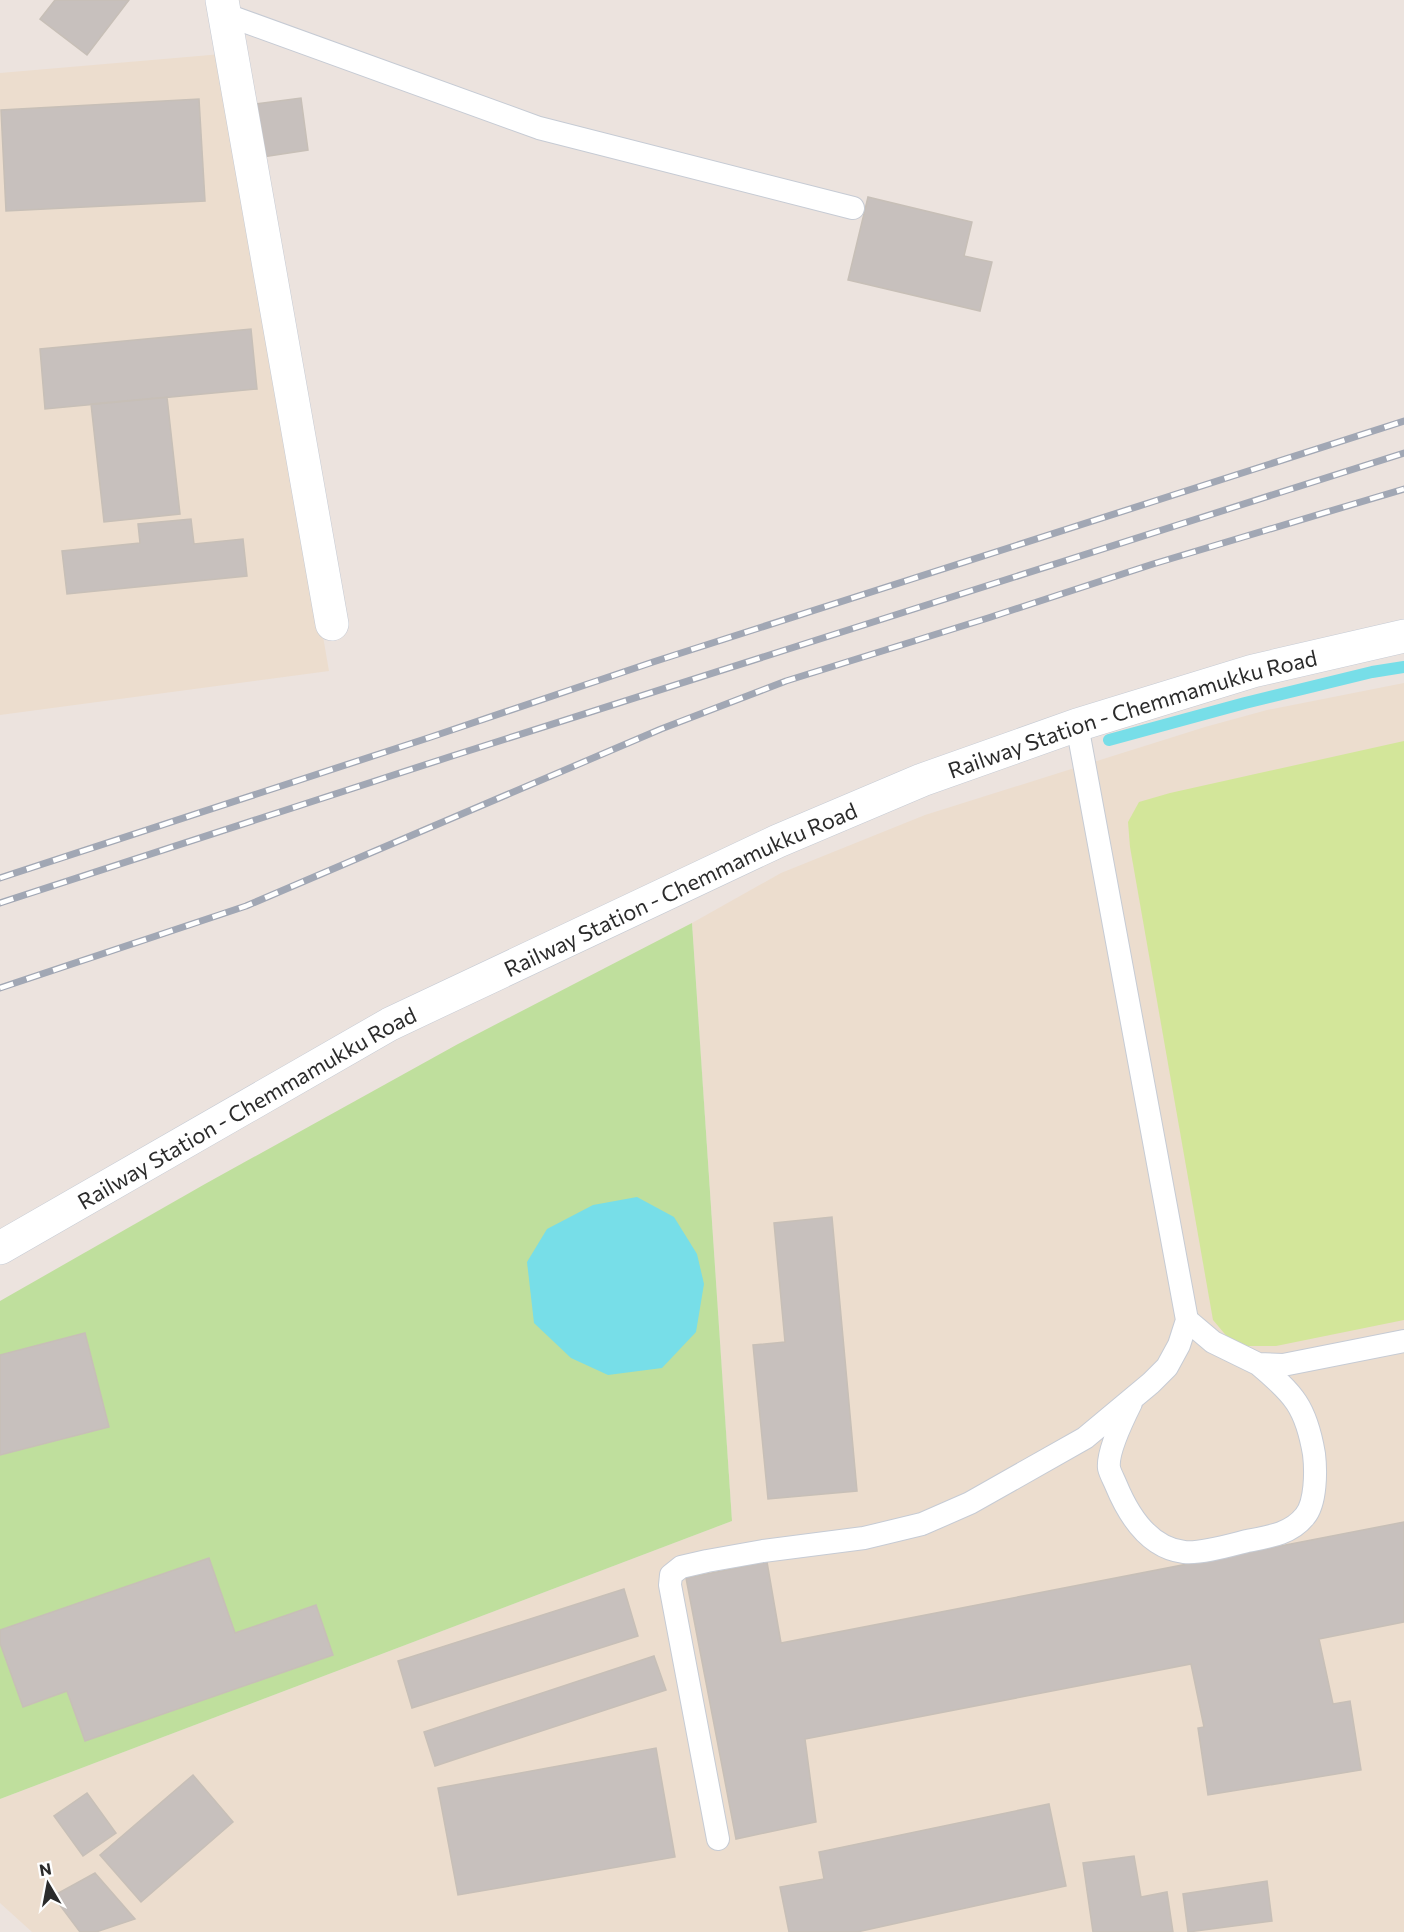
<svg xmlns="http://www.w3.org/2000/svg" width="1404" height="1932" font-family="Commissioner,sans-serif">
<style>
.education{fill:#ecddce}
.green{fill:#bfdf9d}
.pitch{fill:#d3e69a}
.water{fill:#77dee8}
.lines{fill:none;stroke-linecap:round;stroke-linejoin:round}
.stream{stroke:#77dee8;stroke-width:12}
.building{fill:#c7c0bd;stroke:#c7bfb7;stroke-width:1.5}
.lane-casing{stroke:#c6cbd4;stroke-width:24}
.street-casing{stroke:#c6cbd4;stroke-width:34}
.secondary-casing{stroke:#c6cbd4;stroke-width:34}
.lane{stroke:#fff;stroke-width:22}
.street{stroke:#fff;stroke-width:33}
.secondary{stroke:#fff;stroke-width:33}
.rail-casing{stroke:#a1a7b4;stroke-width:7}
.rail{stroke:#fff;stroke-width:4.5;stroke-dasharray:14;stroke-linecap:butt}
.labels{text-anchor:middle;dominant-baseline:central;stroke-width:5;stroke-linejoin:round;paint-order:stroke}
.street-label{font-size:22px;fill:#2b2b2b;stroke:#fff}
</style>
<rect width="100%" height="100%" fill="#ece3de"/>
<!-- education -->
<path class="education" d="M222,54L329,671L0,715V73Z
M1404,683V1932H32L0,1903V1799L732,1521L692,923L781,873L925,815L1205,727L1267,710Z"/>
<!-- green -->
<path class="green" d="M692,923L732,1521L0,1799V1301L205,1184L458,1044Z"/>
<!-- pitch -->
<path class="pitch" d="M1404,741V1320L1276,1346H1235L1213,1320L1130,847L1128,822L1139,802L1170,793Z"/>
<!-- water -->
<path class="water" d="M637,1197L674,1217L697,1254L704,1284L696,1332L662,1368L608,1375L571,1358L534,1323L527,1262L547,1229L593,1205Z"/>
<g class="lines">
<!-- stream -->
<path class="stream" d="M1109,740L1245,703L1372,672L1404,667"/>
</g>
<!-- building -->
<path class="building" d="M55,0H129L87,55L40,19Z
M301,98L308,150L263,157L256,104Z
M199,99L205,201L6,211L1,110Z
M868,197L972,222L964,256L992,262L980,311L848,280Z
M251,329L257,389L45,409L40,349Z
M167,397L180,514L104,522L91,404Z
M191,519L194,544L243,539L247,576L67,594L62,551L140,543L138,524Z
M832,1217L857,1491L768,1499L753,1345L785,1342L774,1223Z
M85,1333L109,1427L0,1455V1355Z
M1404,1522V1622L1319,1639L1333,1704L1350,1701L1361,1770L1208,1795L1198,1728L1204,1727L1191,1664L805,1739L816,1822L736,1839L686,1578L767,1562L781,1643Z
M209,1558L235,1633L316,1605L333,1655L85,1741L67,1691L23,1707L0,1643V1630Z
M624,1589L638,1636L412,1708L398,1661Z
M654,1656L666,1690L435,1766L424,1732Z
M656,1748L675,1857L458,1895L438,1788Z
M193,1775L233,1822L141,1902L100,1855Z
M87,1793L116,1833L83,1856L54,1816Z
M1049,1804L1066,1886L857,1932H789L780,1887L824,1879L819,1852Z
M1134,1856L1141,1897L1167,1892L1173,1932H1093L1083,1863Z
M95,1873L135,1919L96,1932H80L53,1896Z
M1267,1881L1272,1921L1188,1932L1183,1894Z"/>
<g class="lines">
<defs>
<path id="lane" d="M224,14L539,128L853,208
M1187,1320L1213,1342L1258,1364L1283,1365L1404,1341
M1131,1403C1124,1417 1107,1452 1109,1468C1110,1473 1114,1480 1116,1485C1128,1514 1149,1548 1184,1552C1200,1554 1231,1545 1247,1541C1268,1537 1291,1534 1305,1516C1316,1503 1316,1471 1314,1454C1306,1407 1294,1394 1258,1364
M718,1839L670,1585L671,1575L681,1567L707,1561L763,1551L864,1538L922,1524L970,1503L1085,1438L1151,1383L1167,1367L1179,1345L1187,1320L1077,725"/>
<path id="street" d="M222,0L332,624"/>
<g id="secondary">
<path id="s1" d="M0,1248L390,1024L778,841L922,780L1077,725L1253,671L1404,636"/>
</g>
</defs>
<!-- lane casing -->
<use href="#lane" class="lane-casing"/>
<!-- street casing -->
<use href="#street" class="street-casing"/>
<!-- secondary casing -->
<use href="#secondary" class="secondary-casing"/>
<!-- lane -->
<use href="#lane" class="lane"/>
<!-- street -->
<use href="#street" class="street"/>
<!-- secondary -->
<use href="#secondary" class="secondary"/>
<defs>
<path id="rail" d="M0,878L428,738L653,662L1404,421
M0,903L449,757L1404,453
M0,988L246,906L661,729L786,681L988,618L1153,564L1404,489"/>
</defs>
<!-- rail casing -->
<use href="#rail" class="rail-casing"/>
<!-- rail -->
<use href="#rail" class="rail"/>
</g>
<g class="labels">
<!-- street labels -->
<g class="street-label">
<text stroke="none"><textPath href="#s1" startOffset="1256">Railway Station - Chemmamukku Road</textPath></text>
<text stroke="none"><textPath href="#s1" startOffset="770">Railway Station - Chemmamukku Road</textPath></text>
<text stroke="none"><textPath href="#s1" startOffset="284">Railway Station - Chemmamukku Road</textPath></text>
</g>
</g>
<!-- north arrow -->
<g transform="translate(48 1884) rotate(350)" stroke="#ffffff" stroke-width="4.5" paint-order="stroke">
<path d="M0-4.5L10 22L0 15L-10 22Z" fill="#2b2b2b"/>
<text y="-9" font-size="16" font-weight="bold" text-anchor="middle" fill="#2b2b2b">N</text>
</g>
</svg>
